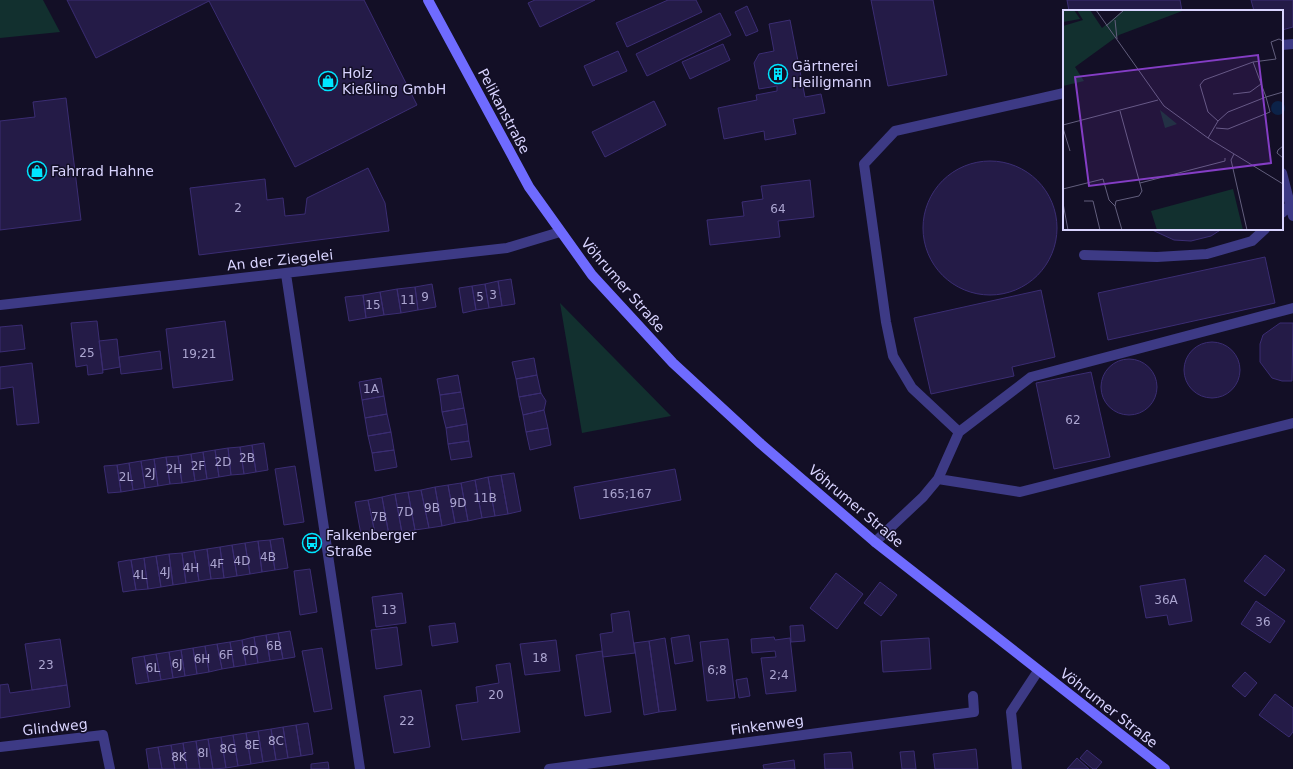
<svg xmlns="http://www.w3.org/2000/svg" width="1293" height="769" font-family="'DejaVu Sans',sans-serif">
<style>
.green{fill:#12302f}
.building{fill:#241b47;stroke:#3b2d73}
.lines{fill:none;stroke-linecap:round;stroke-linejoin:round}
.service{stroke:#3d3a85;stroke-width:10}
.minor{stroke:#3d3a85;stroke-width:10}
.secondary{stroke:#6f6bff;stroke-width:10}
.labels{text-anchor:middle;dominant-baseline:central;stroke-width:3;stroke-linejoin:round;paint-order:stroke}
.number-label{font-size:12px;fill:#aca6d1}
.poi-label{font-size:14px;fill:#d9d4ff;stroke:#130f26;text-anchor:start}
.street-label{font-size:14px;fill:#d9d4ff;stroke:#130f26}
.inset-road{fill:none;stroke:#625e7d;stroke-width:1}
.view{fill:#843dc5;fill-opacity:0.15;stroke:#843dc5;stroke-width:2}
.inset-edge{fill:none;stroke:#d9d4ff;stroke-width:2}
</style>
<rect width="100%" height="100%" fill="#130f26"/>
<!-- green -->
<path class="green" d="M0,0H43L60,32L0,38Z
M560,303L671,416L582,433Z"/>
<!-- building -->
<path class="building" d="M67,0H364L417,105L295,167L209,1L96,58Z
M535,0H595L540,27L528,3Z
M668,0H696L702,12L627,47L616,23Z
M871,0H933L947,75L888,86Z
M1067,0H1180L1182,11H1069Z
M1251,0H1293V27L1282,30V11H1254Z
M747,6L758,31L746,36L735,12Z
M720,13L731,35L647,76L636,54Z
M790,20L805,97L821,94L825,113L793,119L796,134L765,140L764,131L724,139L718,108L757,100L756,95L777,91V86L759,89L754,63L759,54L774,51L769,24Z
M723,44L730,60L690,79L682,62Z
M618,51L627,71L593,86L584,66Z
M66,98L81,220L0,230V121L35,117L33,102Z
M654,101L666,125L605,157L592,132Z
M923 228a67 67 0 1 1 134 0a67 67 0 1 1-134 0Z
M368,168L385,203L389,231L199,255L190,188L265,179L267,200L283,198L285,216L305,214L307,198Z
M810,180L814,217L778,221L780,237L710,245L707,220L744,216L742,202L763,199L761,186Z
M1150,229H1222L1211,236L1191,241L1174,240Z
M1265,257L1275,303L1108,340L1098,293Z
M511,279L515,304L502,306L498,281Z
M498,281L502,306L489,308L485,284Z
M432,284L436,307L418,310L415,287Z
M485,284L489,308L476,310L472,286Z
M472,286L476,310L463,313L459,288Z
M415,287L418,310L401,313L397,289Z
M397,289L401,313L384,315L380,292Z
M1041,290L1055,357L1012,367L1014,376L931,394L914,318Z
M380,292L384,315L366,318L363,295Z
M363,295L366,318L349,321L345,297Z
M97,321L103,373L88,375L87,365L76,367L71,323Z
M225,321L233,380L173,388L166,329Z
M1280,323H1293L1292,381H1282L1272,378L1260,362V344L1263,335Z
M22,325L25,349L0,352V327Z
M117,339L120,367L103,370L99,341Z
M1184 370a28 28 0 1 1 56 0a28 28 0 1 1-56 0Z
M160,351L162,369L121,374L119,357Z
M534,358L537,375L516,379L512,362Z
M1101 387a28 28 0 1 1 56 0a28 28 0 1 1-56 0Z
M32,363L39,423L17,425L13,387L0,389V367Z
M1091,372L1110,457L1054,469L1036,383Z
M458,375L461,392L440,395L437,379Z
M537,375L541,393L519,397L516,379Z
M381,378L384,396L362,400L359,382Z
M461,392L464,408L442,412L440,395Z
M541,393L546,401L544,410L523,415L519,397Z
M384,396L387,414L365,418L362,400Z
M464,408L467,424L446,428L442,412Z
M544,410L548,428L526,432L523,415Z
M387,414L391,432L368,436L365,418Z
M467,424L469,441L448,444L446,428Z
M548,428L551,445L530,450L526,432Z
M391,432L394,450L372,453L368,436Z
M469,441L472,457L451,460L448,444Z
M264,443L268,470L256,472L252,445Z
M252,445L256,472L244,474L240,447Z
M240,447L244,474L231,475L228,448Z
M228,448L231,475L219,477L215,450Z
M215,450L219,477L207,479L203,452Z
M394,450L397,467L375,471L372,453Z
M203,452L207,479L195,481L191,454Z
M191,454L195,481L182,483L178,456Z
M178,456L182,483L170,484L166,457Z
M166,457L170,484L158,486L154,459Z
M154,459L158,486L145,488L141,461Z
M141,461L145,488L133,490L129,463Z
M129,463L133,490L121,492L117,465Z
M117,465L121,492L108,493L104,466Z
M295,466L304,522L284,525L275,469Z
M675,469L681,500L580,519L574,487Z
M514,473L521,511L508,514L501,475Z
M501,475L508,514L495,516L488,477Z
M488,477L495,516L482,518L475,480Z
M475,480L482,518L468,521L461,483Z
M461,483L468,521L455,523L448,485Z
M448,485L455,523L442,526L435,487Z
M435,487L442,526L429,528L421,490Z
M421,490L429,528L415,530L408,492Z
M408,492L415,530L402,533L395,494Z
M395,494L402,533L389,535L382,497Z
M382,497L389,535L376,538L368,500Z
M368,500L376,538L362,540L355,502Z
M283,538L288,568L275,570L270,540Z
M270,540L275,570L262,572L258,541Z
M258,541L262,572L250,574L245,543Z
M245,543L250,574L237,576L232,545Z
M232,545L237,576L224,578L220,547Z
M220,547L224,578L211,579L207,549Z
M207,549L211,579L199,581L194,551Z
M194,551L199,581L186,583L182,553Z
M182,553L186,583L173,585L169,554Z
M169,554L173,585L161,587L156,556Z
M1265,555L1285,570L1265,596L1244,581Z
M156,556L161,587L148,589L144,558Z
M144,558L148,589L136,590L131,560Z
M129,560H131L136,590L123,592L118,562Z
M310,569L317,612L300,615L294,571Z
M836,573L863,594L837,629L810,608Z
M1185,579L1192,621L1169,625L1167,615L1146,618L1140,586Z
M880,582L897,595L881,616L864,603Z
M402,593L406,623L376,627L372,597Z
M1256,601L1285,621L1270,643L1241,624Z
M629,611L635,653L603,657L600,634L613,632L611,614Z
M455,623L458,642L432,646L429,626Z
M803,625L805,641L791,642L790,626Z
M397,627L402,665L376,669L371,630Z
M290,631L295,657L283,659L278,633Z
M278,633L283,659L270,661L266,635Z
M266,635L270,661L258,663L254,637Z
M689,635L693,661L675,664L671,638Z
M254,637L258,663L246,665L242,640Z
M774,637L775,640L790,638L796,691L766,694L761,658L776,657L775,651L752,653L751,639Z
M665,638L676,710L659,712L649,641Z
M929,638L931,669L883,672L881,641Z
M60,639L67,685L32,690L25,644Z
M728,639L735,698L707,701L700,642Z
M242,640L246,665L234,667L230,642Z
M556,640L560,671L525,675L520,644Z
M649,641L659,712L644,715L634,643Z
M230,642L234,667L222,669L217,644Z
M217,644L222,669L209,672L205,646Z
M205,646L209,672L197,674L193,648Z
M193,648L197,674L185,676L181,650Z
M322,648L332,709L314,712L302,651Z
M181,650L185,676L173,678L169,652Z
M602,651L611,712L585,716L576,655Z
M169,652L173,678L161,680L156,654Z
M156,654L161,680L149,682L144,656Z
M144,656L149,682L136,684L132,658Z
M510,663L520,732L462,740L456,705L478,702L476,687L499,683L496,665Z
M1245,672L1257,683L1245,697L1232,686Z
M747,678L750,696L739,698L736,680Z
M8,684L10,693L67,685L70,707L0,718V685Z
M421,690L430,747L394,753L384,696Z
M1275,694L1293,708V732L1289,737L1259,715Z
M308,723L313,754L301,756L296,725Z
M296,725L301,756L288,758L283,727Z
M283,727L288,758L276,760L271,729Z
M271,729L276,760L263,762L258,731Z
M258,731L263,762L251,764L246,733Z
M246,733L251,764L238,766L233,735Z
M233,735L238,766L226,768L221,737Z
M221,737L226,768L213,769L208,739Z
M208,739L213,769H200L196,741Z
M196,741L200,769H187L183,743Z
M183,743L187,769H175L171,745Z
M171,745L175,769H162L158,747Z
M158,747L162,769H149L146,749Z
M976,749L978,769H935L933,754Z
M1087,750L1102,762L1096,769H1093L1080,758Z
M914,751L916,769H902L900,752Z
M851,752L853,769H825L824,754Z
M1077,758L1089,769H1067Z
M794,760L795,769H764L763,765Z
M328,762L329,769H311V764Z"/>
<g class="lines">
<!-- service -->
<path class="service" d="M1282,45L1293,44
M1282,173L1293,216
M1282,213L1290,205
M1084,255L1157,257L1207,254L1252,241L1265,229
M959,432L912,388L893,356L886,322L864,164L895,131L1064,93
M938,479L1020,492L1293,423
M875,542L923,497L938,479L959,432L1031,377L1293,308"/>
<!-- minor -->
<path class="minor" d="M286,274L360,769
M0,305L507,248L560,232
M0,747L103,735L110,769
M549,769L974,712L973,696
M1017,769L1011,712L1038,671"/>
<!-- secondary -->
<path class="secondary" d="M428,0L529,187L592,275L673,363L761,444L875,542L1165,769"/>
</g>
<!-- icons -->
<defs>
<symbol id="building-ring" viewBox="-11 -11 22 22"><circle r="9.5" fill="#130f26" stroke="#00e5ff" stroke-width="1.5"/><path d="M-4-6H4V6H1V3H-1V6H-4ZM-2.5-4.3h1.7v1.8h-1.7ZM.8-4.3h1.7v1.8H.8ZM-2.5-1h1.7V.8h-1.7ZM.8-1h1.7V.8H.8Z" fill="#00e5ff"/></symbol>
<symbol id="shop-ring" viewBox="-11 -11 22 22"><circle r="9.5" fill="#130f26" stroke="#00e5ff" stroke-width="1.5"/><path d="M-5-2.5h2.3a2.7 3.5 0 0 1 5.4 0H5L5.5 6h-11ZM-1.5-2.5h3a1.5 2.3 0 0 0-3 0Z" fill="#00e5ff"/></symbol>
<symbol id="bus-ring" viewBox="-11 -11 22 22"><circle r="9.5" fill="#130f26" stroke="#00e5ff" stroke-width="1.5"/><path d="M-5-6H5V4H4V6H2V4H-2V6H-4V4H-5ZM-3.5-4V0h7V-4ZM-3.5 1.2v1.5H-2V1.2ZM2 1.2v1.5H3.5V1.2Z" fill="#00e5ff"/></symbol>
</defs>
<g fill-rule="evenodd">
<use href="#building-ring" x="767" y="63" width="22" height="22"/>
<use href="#shop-ring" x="317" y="70" width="22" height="22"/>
<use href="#shop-ring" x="26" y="160" width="22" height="22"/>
<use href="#bus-ring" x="301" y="532" width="22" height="22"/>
</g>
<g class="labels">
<!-- number labels -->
<g class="number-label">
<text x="238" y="208">2</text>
<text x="778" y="209">64</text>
<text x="493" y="295">3</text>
<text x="425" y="297">9</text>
<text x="480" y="297">5</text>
<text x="408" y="300">11</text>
<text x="373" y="305">15</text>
<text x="87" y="353">25</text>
<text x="199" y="354">19;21</text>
<text x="371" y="389">1A</text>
<text x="1073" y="420">62</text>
<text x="247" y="458">2B</text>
<text x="223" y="462">2D</text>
<text x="198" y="466">2F</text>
<text x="174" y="469">2H</text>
<text x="150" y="473">2J</text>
<text x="126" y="477">2L</text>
<text x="627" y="494">165;167</text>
<text x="485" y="498">11B</text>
<text x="458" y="503">9D</text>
<text x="432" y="508">9B</text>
<text x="405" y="512">7D</text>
<text x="379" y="517">7B</text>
<text x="268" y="557">4B</text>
<text x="242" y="561">4D</text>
<text x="217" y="564">4F</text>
<text x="191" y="568">4H</text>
<text x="165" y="572">4J</text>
<text x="140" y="575">4L</text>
<text x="1166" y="600">36A</text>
<text x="389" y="610">13</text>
<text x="1263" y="622">36</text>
<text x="274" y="646">6B</text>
<text x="250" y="651">6D</text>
<text x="226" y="655">6F</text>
<text x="540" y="658">18</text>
<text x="202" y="659">6H</text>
<text x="177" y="664">6J</text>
<text x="46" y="665">23</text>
<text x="153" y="668">6L</text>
<text x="717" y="670">6;8</text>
<text x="779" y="675">2;4</text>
<text x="496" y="695">20</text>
<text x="407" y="721">22</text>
<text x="276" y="741">8C</text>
<text x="252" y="745">8E</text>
<text x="228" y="749">8G</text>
<text x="203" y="753">8I</text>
<text x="179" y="757">8K</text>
</g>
<!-- poi labels -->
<g class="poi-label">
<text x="792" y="66">Gärtnerei<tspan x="792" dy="16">Heiligmann</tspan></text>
<text x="342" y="73">Holz<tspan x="342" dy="16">Kießling GmbH</tspan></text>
<text x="51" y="171">Fahrrad Hahne</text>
<text x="326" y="535">Falkenberger<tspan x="326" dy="16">Straße</tspan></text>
</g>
<!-- street labels -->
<g class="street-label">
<text transform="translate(504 111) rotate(62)">Pelikanstraße</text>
<text transform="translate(280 260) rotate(-6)">An der Ziegelei</text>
<text transform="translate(623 285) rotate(49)">Vöhrumer Straße</text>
<text transform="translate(856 506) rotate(40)">Vöhrumer Straße</text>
<text transform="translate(1109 708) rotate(38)">Vöhrumer Straße</text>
<text transform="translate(767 725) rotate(-8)">Finkenweg</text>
<text transform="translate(55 727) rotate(-6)">Glindweg</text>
</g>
</g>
<!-- overview -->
<g transform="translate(1063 10)">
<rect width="220" height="220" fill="#130f26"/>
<path d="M0,0H11L17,9L0,12ZM14,0H27L39,18L61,0H122L56,25L12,57L21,71L0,76V16L20,10ZM97,100L114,114L102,118ZM170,179L180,220H94L88,201Z" fill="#12302f"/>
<path d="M208 98a7 7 0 1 1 14 0a7 7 0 1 1-14 0Z" fill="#0c2248"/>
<path class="inset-road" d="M33,0L101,96L145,128L220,174M52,10L54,29M43,16L61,0M170,84L187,82L198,74M155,111L145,102L137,75L141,70L190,52M0,115L95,90M0,118L7,141M153,118L165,119L207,102L203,87L220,82M145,128L155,111L165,102L203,87L190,52L213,49L208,32L216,29L220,31M220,136L215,140L214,143L220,148M171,144L168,150L184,220M77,173L162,151V148M0,179L40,169L46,190L52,196L59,220M21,191H30L37,220M0,193L5,220M52,196L53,191L76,186L79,181L57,101"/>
<path class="view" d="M195,45L208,153L26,176L12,67Z"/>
<rect width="220" height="220" class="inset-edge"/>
</g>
</svg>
